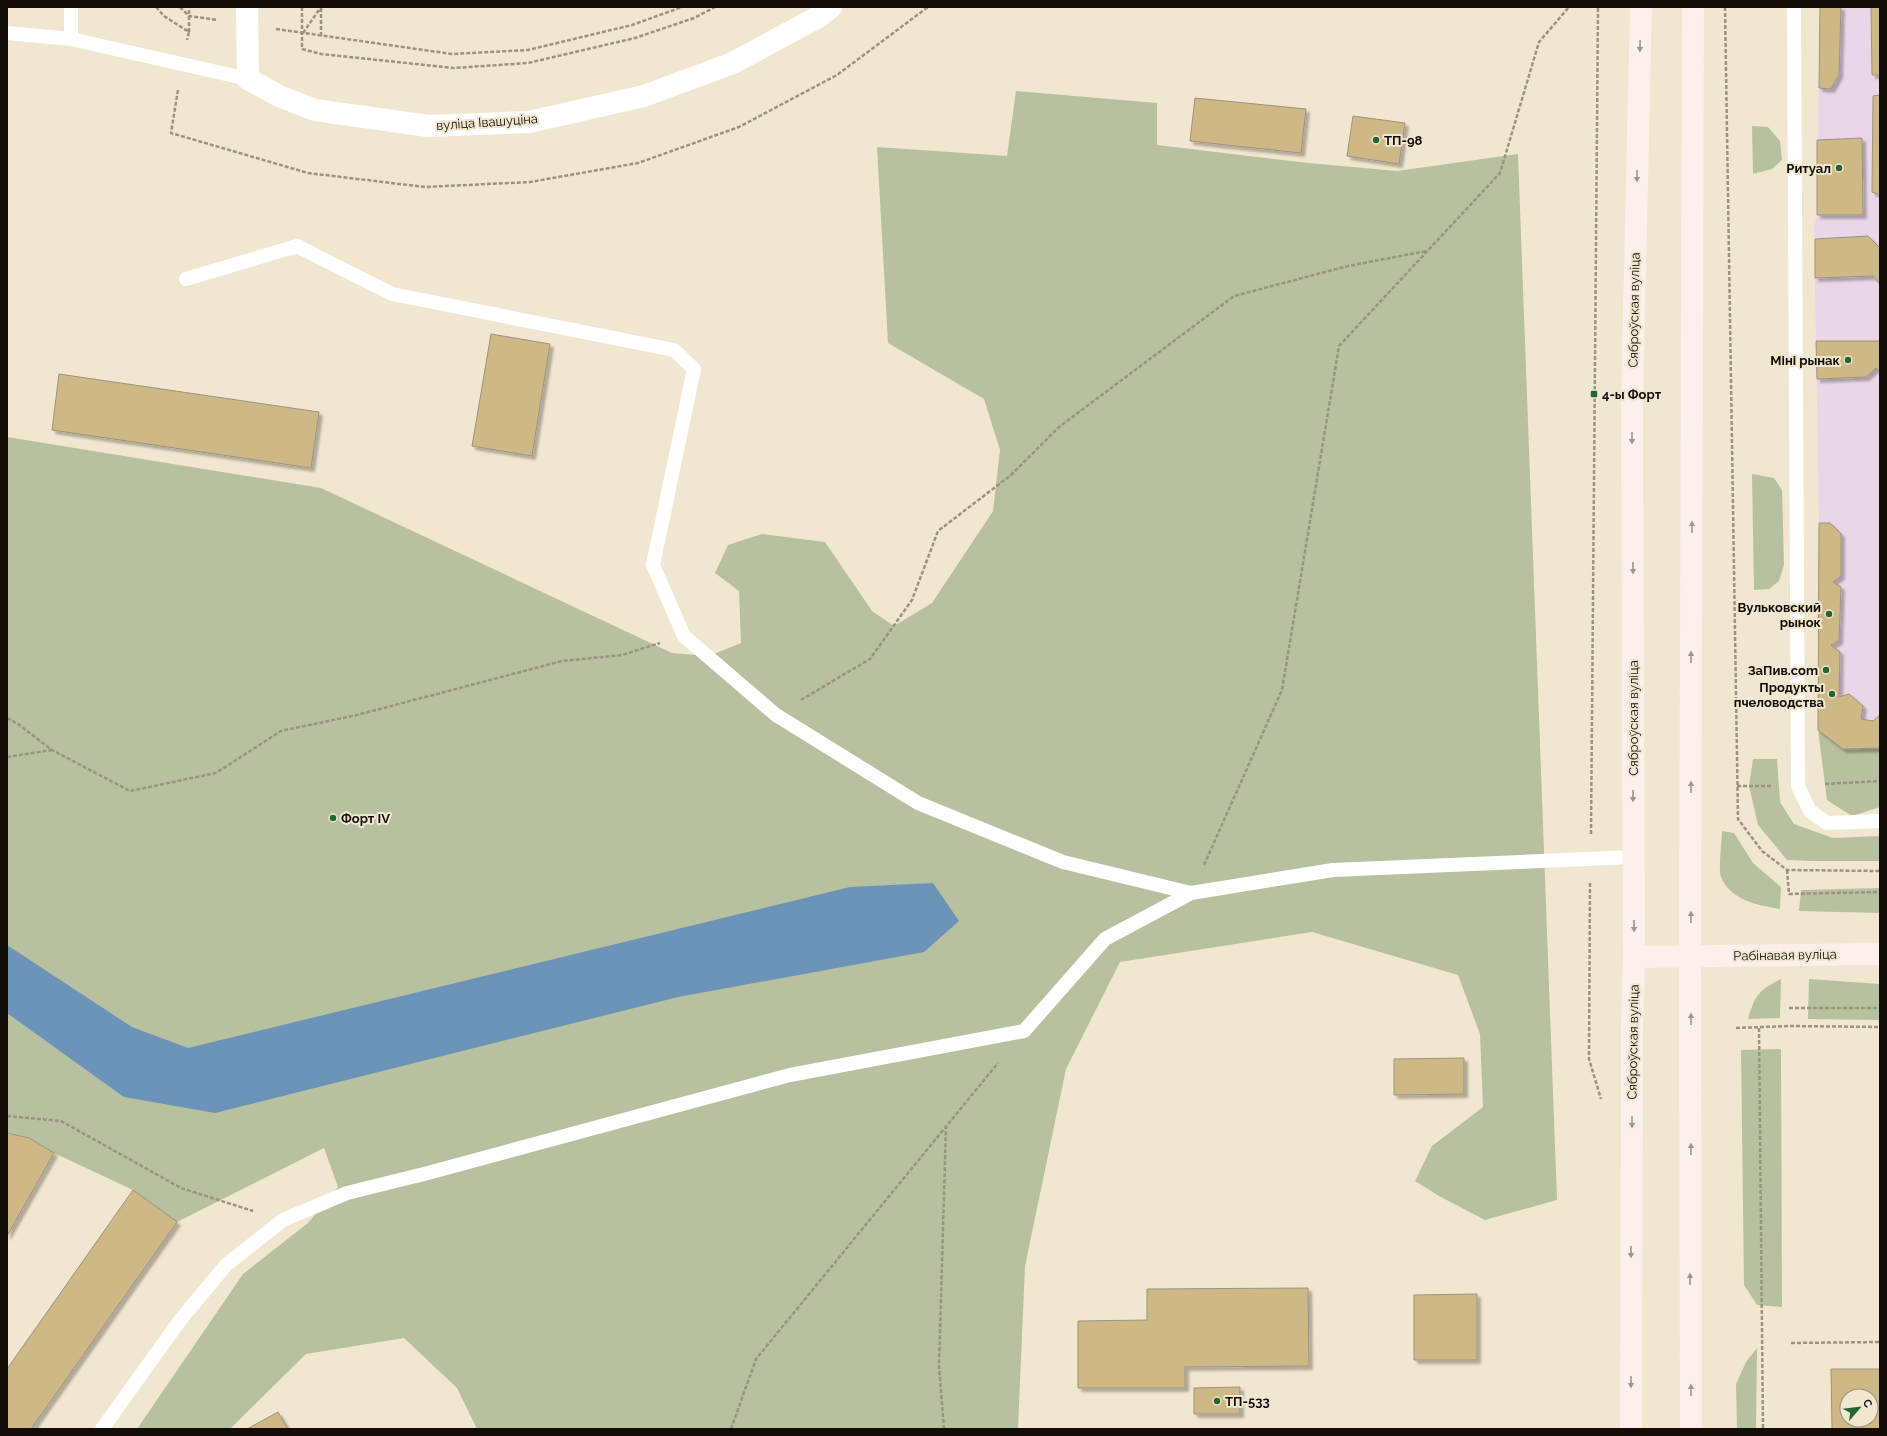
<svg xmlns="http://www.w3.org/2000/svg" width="1887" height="1436" font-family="Raleway,sans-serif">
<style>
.commercial{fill:#e9d7e8}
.green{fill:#b7c09f}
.water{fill:#6c94b8}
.building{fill:#ceb886;stroke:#9c937e;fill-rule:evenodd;filter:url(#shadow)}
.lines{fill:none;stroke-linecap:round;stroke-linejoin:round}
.path{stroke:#9b9382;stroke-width:2.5;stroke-dasharray:4 2;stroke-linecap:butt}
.lane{stroke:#fff;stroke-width:14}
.street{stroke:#fff;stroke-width:22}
.secondary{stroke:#fcefec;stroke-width:22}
.oneway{fill:#9e9590}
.poi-dot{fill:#246630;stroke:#f1e7d0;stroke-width:1.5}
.labels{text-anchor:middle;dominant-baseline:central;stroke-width:4;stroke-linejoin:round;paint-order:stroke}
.street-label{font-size:13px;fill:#120e07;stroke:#f1e7d0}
.poi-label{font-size:13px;font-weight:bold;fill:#120e07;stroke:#f1e7d0;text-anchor:end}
</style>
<defs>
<filter id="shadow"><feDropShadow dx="3.5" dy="3.5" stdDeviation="1" flood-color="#0004"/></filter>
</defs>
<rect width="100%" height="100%" fill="#f1e7d0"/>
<!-- commercial -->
<path class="commercial" d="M1820,7H1880V748L1843,749L1818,730L1819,523L1814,228L1817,215Z"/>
<!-- green -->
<path class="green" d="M1016,91L1157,103V145L1308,163L1397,171L1518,154L1557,1200L1485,1220L1439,1196L1415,1181L1432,1146L1483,1107L1480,1034L1458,975L1312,932L1120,962L1066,1069L1025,1266L1018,1429H477L457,1388L404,1338L306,1354L230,1429H137L243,1274L308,1223L338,1187L324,1148L177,1222L133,1190L54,1153L29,1138L7,1133V437L321,488L672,653L709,656L741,643L739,591L715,573L728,545L762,534L825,542L872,611L894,626L932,603L993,511L1000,450L984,399L888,343L877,147L1007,156Z
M1752,126L1768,127L1780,141L1782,160L1772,169L1753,174Z
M1752,474L1774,478L1782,490L1784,565L1779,581L1769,589L1754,590Z
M1818,730L1843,749L1880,748V807L1852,816L1827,800Z
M1753,759H1777L1780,802L1794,824L1833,838L1880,836V861H1811L1787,860L1758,825L1749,786Z
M1722,831L1734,833L1753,863L1781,887L1780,909C1758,905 1731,901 1721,877C1718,871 1722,839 1722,831Z
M1880,888V913L1799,911L1801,890Z
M1781,979L1780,1018L1748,1019C1755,995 1759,990 1781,979Z
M1809,979L1880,984V1020L1808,1019Z
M1781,1049L1782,1307L1757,1305L1744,1285L1741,1050Z
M1757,1348L1756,1429H1737L1736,1384L1746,1362Z"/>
<!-- water -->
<path class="water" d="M933,883L959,921L924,952L678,997L215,1113L124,1097L7,1013V945L132,1027L188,1048L850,887Z"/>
<!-- building -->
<path class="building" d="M1820,7H1841L1839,75L1831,89L1819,88Z
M1871,7H1880V75H1872Z
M1880,95V195L1872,192L1873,96Z
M1195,98L1306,109L1301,153L1190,141Z
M1353,116L1405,123L1399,164L1347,156Z
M1862,138L1863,215H1817V140Z
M1868,236L1879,247L1880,245V284L1873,276L1815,278V239Z
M491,334L550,344L532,456L472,446Z
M1880,339V371L1876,368L1866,377L1817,379L1816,341H1878Z
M59,374L319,412L311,468L52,430Z
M1819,523H1830L1841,534V576L1833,582L1841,587L1839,641L1831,645L1840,652L1839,697L1849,694L1863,706L1861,719L1873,721L1880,715V748L1843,749L1818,730Z
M1464,1058V1094L1394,1095V1059Z
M7,1133L29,1138L54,1153L7,1236Z
M133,1190L177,1222L31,1429H7V1369Z
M1308,1288L1309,1366L1185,1367V1388H1078V1321L1147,1320V1289Z
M1477,1294V1360H1414V1295Z
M1831,1369H1880V1429H1832ZM1847,1396H1871V1420H1847Z
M1240,1387V1414H1194V1388Z
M278,1412L288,1429H247Z"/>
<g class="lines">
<!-- path -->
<path class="path" d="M156,7L164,16L189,32L187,40
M180,7L189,16L218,20
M302,7V49L321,54L454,68L528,63L635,38L694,18L715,7
M1725,7L1738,819L1762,851L1787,870L1880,871
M276,29L452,54L528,50L632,25L682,7
M189,32V7
M303,33L321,7
M321,36V7
M178,90L171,133L308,173L425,187L530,182L638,163L739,127L837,75L928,7
M801,700L870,659L912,600L938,531L1011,475L1059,427L1234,296L1348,266L1427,251
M7,718L18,724L52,750L130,791L216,773L281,731L357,715L562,661L622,655L660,643
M7,757L52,750
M1825,784L1880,781
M1737,786H1772
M1591,834L1598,7
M1204,865L1282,690L1339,346L1500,173L1539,42L1569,7
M1787,870L1789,894L1880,892
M1590,883L1589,1059L1601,1099
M1789,1008H1880
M1736,1028L1789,1026L1880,1027
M1759,1028L1763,1429
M7,1116L61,1121L181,1188L253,1211
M1791,1343L1880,1342
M731,1429L756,1359L998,1063
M944,1429L939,1366L946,1127"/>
<!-- lane -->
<path class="lane" d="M71,7V39
M1794,7L1798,786L1810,811L1827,823L1880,821
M7,33L71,39L248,79
M186,279L297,246L392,294L674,350L694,369L653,565L684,636L776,715L918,803L1063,862L1191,893
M102,1429L181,1319L226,1265L283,1220L347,1193L428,1173L790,1075L1024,1031L1105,939L1191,893L1333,870L1633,857"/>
<!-- street -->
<path class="street" d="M247,7L248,79L279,96L315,110L428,126L529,122L644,96L733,63L820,16L831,7"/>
<!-- secondary -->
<path class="secondary" d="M1634,957L1880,954
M1631,1429L1632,1027L1634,957L1632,399L1641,7
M1691,1429L1690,956L1693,7"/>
</g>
<!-- one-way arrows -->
<defs><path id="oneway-solid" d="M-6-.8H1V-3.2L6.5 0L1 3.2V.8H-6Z"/></defs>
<g class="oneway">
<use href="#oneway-solid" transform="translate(1640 46) rotate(91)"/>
<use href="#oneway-solid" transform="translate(1637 176) rotate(91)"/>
<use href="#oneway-solid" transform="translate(1632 438) rotate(90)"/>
<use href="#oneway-solid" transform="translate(1692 527) rotate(-90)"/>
<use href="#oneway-solid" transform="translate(1633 568) rotate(90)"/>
<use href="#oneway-solid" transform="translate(1691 657) rotate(-90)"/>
<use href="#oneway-solid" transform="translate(1691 787) rotate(-90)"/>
<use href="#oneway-solid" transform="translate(1633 796) rotate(90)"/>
<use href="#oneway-solid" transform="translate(1691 917) rotate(-90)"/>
<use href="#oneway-solid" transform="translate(1634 926) rotate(89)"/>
<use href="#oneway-solid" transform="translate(1691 1019) rotate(-91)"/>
<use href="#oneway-solid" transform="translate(1632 1122) rotate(90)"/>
<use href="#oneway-solid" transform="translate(1691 1149) rotate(-90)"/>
<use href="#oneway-solid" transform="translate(1631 1252) rotate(90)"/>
<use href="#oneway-solid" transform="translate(1690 1279) rotate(-90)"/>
<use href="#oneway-solid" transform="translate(1631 1382) rotate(90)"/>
<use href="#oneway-solid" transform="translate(1691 1390) rotate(-91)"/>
</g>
<!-- markers -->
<g class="poi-dot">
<circle cx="1376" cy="140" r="4"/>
<circle cx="1839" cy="168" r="4"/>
<circle cx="1848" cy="360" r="4"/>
<rect x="1590" y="390" width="8" height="8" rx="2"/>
<circle cx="1829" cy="614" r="4"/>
<circle cx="1826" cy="670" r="4"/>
<circle cx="1832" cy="694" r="4"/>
<circle cx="333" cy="818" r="4"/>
<circle cx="1217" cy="1401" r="4"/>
</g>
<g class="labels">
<!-- street labels -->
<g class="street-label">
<text transform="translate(487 122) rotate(-4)">вуліца Івашуціна</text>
<text transform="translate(1634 310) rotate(-89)">Сяброўская вуліца</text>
<text transform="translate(1633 718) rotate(-90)">Сяброўская вуліца</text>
<text transform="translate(1785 955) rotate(-1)">Рабінавая вуліца</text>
<text transform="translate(1633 1042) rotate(-89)">Сяброўская вуліца</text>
</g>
<!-- poi labels -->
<g class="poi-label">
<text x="1384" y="140" text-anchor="start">ТП-98</text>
<text x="1831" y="168">Ритуал</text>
<text x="1840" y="360">Міні рынак</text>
<text x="1602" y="394" text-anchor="start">4-ы Форт</text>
<text x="1821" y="607">Вульковский<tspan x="1821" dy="15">рынок</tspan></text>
<text x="1818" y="670">ЗаПив.com</text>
<text x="1824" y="687">Продукты<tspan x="1824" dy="15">пчеловодства</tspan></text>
<text x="341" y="818" text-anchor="start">Форт IV</text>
<text x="1225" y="1401" text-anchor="start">ТП-533</text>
</g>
</g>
<!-- border -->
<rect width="1887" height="1436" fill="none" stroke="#120e07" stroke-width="16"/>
<!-- north arrow -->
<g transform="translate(1859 1408) rotate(62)"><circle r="19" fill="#f1e7d0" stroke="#989080"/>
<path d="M0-3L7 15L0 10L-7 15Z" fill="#246630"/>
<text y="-6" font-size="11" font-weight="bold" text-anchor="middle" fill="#120e07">С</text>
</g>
</svg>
